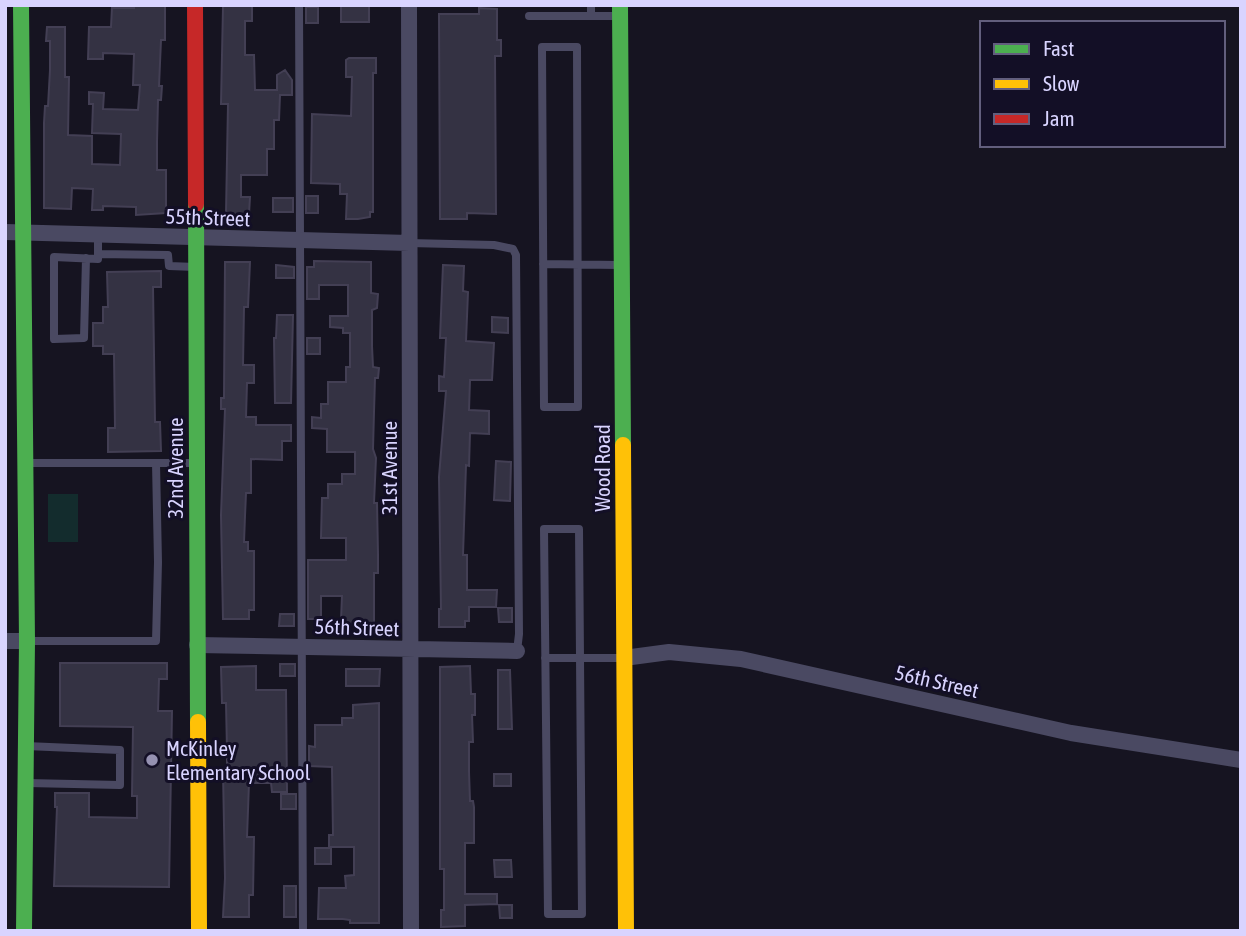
<svg xmlns="http://www.w3.org/2000/svg" width="1246" height="936" font-family="'Asap Condensed',sans-serif">
<style>
.green{fill:#132c2d}
.building{fill:#343243;stroke:#433f54;stroke-width:2}
.lines{fill:none;stroke-linecap:round;stroke-linejoin:round}
.lane{stroke:#4a4962;stroke-width:8}
.street{stroke:#4a4962;stroke-width:16}
.fast{stroke:#4caf50;stroke-width:16}
.slow{stroke:#ffc107;stroke-width:16}
.jam{stroke:#c62828;stroke-width:16}
.poi-dot{fill:#9591b1;stroke:#130f26;stroke-width:2.5}
.labels{text-anchor:middle;dominant-baseline:central;stroke-width:6;stroke-linejoin:round;paint-order:stroke}
.street-label{font-size:21px;fill:#d9d4ff;stroke:#130f26}
.poi-label{font-size:21px;fill:#d9d4ff;stroke:#130f26;text-anchor:start}
</style>
<rect width="100%" height="100%" fill="#161421"/>
<!-- green -->
<path class="green" d="M48,494H78V542H48Z"/>
<!-- building -->
<path class="building" d="M134,5H165V40H161L159,86H162L161,100H158L157,142V170H166V213L136,215V207L103,206V210H92L93,189L72,188L71,209L44,208V123L45,106H48L50,70V41H46L47,27H65V77H69L68,135L92,136V164L120,165L121,134L92,133L93,104H89V92L104,93L103,109L138,110L140,85H133L134,54L103,53V59H88L89,27H111L112,8H134Z
M226,5H252V21H245V55H254L255,90H277V75L285,70L292,80V95H280L279,120H274V149H267V175H241V197H250L249,214H226L228,104H221L223,7Z
M341,5H369V22H341Z
M306,7H318V23H306Z
M479,8L497,9V40H501V56H495L496,214L467,213V219H440L439,14H479Z
M349,58H376V73H373V212H370V217L358,219H346L347,194H340V184L311,183L312,114L351,116L352,77H346V60Z
M306,196H318V213H306Z
M273,198H293V212H273Z
M314,261L371,262V293L378,294L377,308L372,310V346L373,367L379,368L378,378H375L374,412L373,449L376,458L374,503H377L378,554V573H374V626H346V620H341L342,596H321V619H308V560H346V538H321L322,498H328V484H342V474H355V452H327V429L312,428V417L321,418V404H328V382H346V367H350V333H343V328L330,327V316H348V285H319V299H307V267H314Z
M225,262H250L248,307H244L243,365H254V383H247L246,417H256V425H291V441H282V460L251,459V493H246L245,516L244,542H248V551H254V610H249V619H223L221,515L225,409H221V398H224Z
M276,265L294,267V278H276Z
M443,265L464,266L463,291L468,292L466,341L494,343L492,380H470L469,410L489,411V434L470,433L469,466L466,465L463,555H467V590H497L496,607H469V621H465V627H439V609H441L439,477L446,391H439V376L444,377L446,338H440Z
M161,271V287H153L155,422H160L161,451L108,452V428H115L114,354H103V346H93V323H103V307H108L107,272Z
M277,315H293L291,403H275L274,338H276Z
M492,317L508,318V333L492,332Z
M307,338H320V354H307Z
M496,461L511,462L510,501L494,500Z
M498,608H512V622H499Z
M280,614H294V626H279Z
M60,663H167V679H159L158,711H172L169,887L54,886L57,807H55V793H89V817L137,818V796H132L133,727L60,726Z
M280,664H295V676H280Z
M256,666V690H286L287,792H272L271,783H249L247,837H254L253,895H249V917H223L225,878L223,772H227V750L226,703H222L221,667Z
M470,666L471,694H475V715H472L473,742H469V772L470,801H473L474,807V843H465V894H497V904L465,905V926L441,927V910H444V869H440V667Z
M346,669H380L379,686H346Z
M498,670H510L512,729H498Z
M379,703V923H350V920L343,919H318L319,888H346L345,876L354,875V847H329V835H333L332,767L309,766V746L315,747V725H342V718H353V705Z
M494,774H511V786H494Z
M281,794H296V809H281Z
M315,848H331V864H315Z
M494,860H511L512,877H495Z
M284,886H296V917H284Z
M499,905H512V918H500Z"/>
<g class="lines">
<!-- lane -->
<path class="lane" d="M299,5L303,931
M529,16H617
M591,16V5
M542,47H577L578,407H544Z
M409,243L494,245L513,249L516,255L519,634L517,651
M98,254L168,255L169,266L196,267
M86,258L84,338L54,339V257L98,259V234
M543,264L619,265
M28,463H196
M544,529H579L582,914H548Z
M27,641H156L158,562L156,463
M545,658H622
M26,746L120,750V785L27,783"/>
<!-- street -->
<path class="street" d="M409,5L411,931
M5,232L409,243
M5,641H27
M197,645L517,651
M624,658L669,652L741,659L1071,733L1241,760"/>
<!-- fast -->
<path class="fast" d="M21,5L27,641L24,931
M620,5L623,445
M196,204L198,722"/>
<!-- slow -->
<path class="slow" d="M623,445L626,931
M198,722L199,931"/>
<!-- jam -->
<path class="jam" d="M195,5L196,204"/>
</g>
<!-- markers -->
<circle class="poi-dot" cx="152" cy="760" r="7"/>
<g class="labels">
<!-- street labels -->
<g class="street-label">
<text transform="translate(208 217) rotate(2)">55th Street</text>
<text transform="translate(175 468) rotate(-90)">32nd Avenue</text>
<text transform="translate(389 468) rotate(-90)">31st Avenue</text>
<text transform="translate(602 468) rotate(-90)">Wood Road</text>
<text transform="translate(357 627) rotate(2)">56th Street</text>
<text transform="translate(937 681) rotate(13)">56th Street</text>
</g>
<!-- poi labels -->
<g class="poi-label">
<text x="166" y="748">McKinley<tspan x="166" dy="24">Elementary School</tspan></text>
</g>
</g>
<!-- border -->
<rect width="1246" height="936" fill="none" stroke="#d9d4ff" stroke-width="14"/>
<!-- legend -->
<rect x="980" y="21" width="245" height="126" fill="#130f26" stroke="#625e7d" stroke-width="2"/>
<rect x="994" y="44" width="35" height="10" fill="#4caf50" stroke="#625e7d" stroke-width="2"/>
<text x="1043" y="56" font-size="21" fill="#d9d4ff">Fast</text>
<rect x="994" y="79" width="35" height="10" fill="#ffc107" stroke="#625e7d" stroke-width="2"/>
<text x="1043" y="91" font-size="21" fill="#d9d4ff">Slow</text>
<rect x="994" y="114" width="35" height="10" fill="#c62828" stroke="#625e7d" stroke-width="2"/>
<text x="1043" y="126" font-size="21" fill="#d9d4ff">Jam</text>
</svg>
